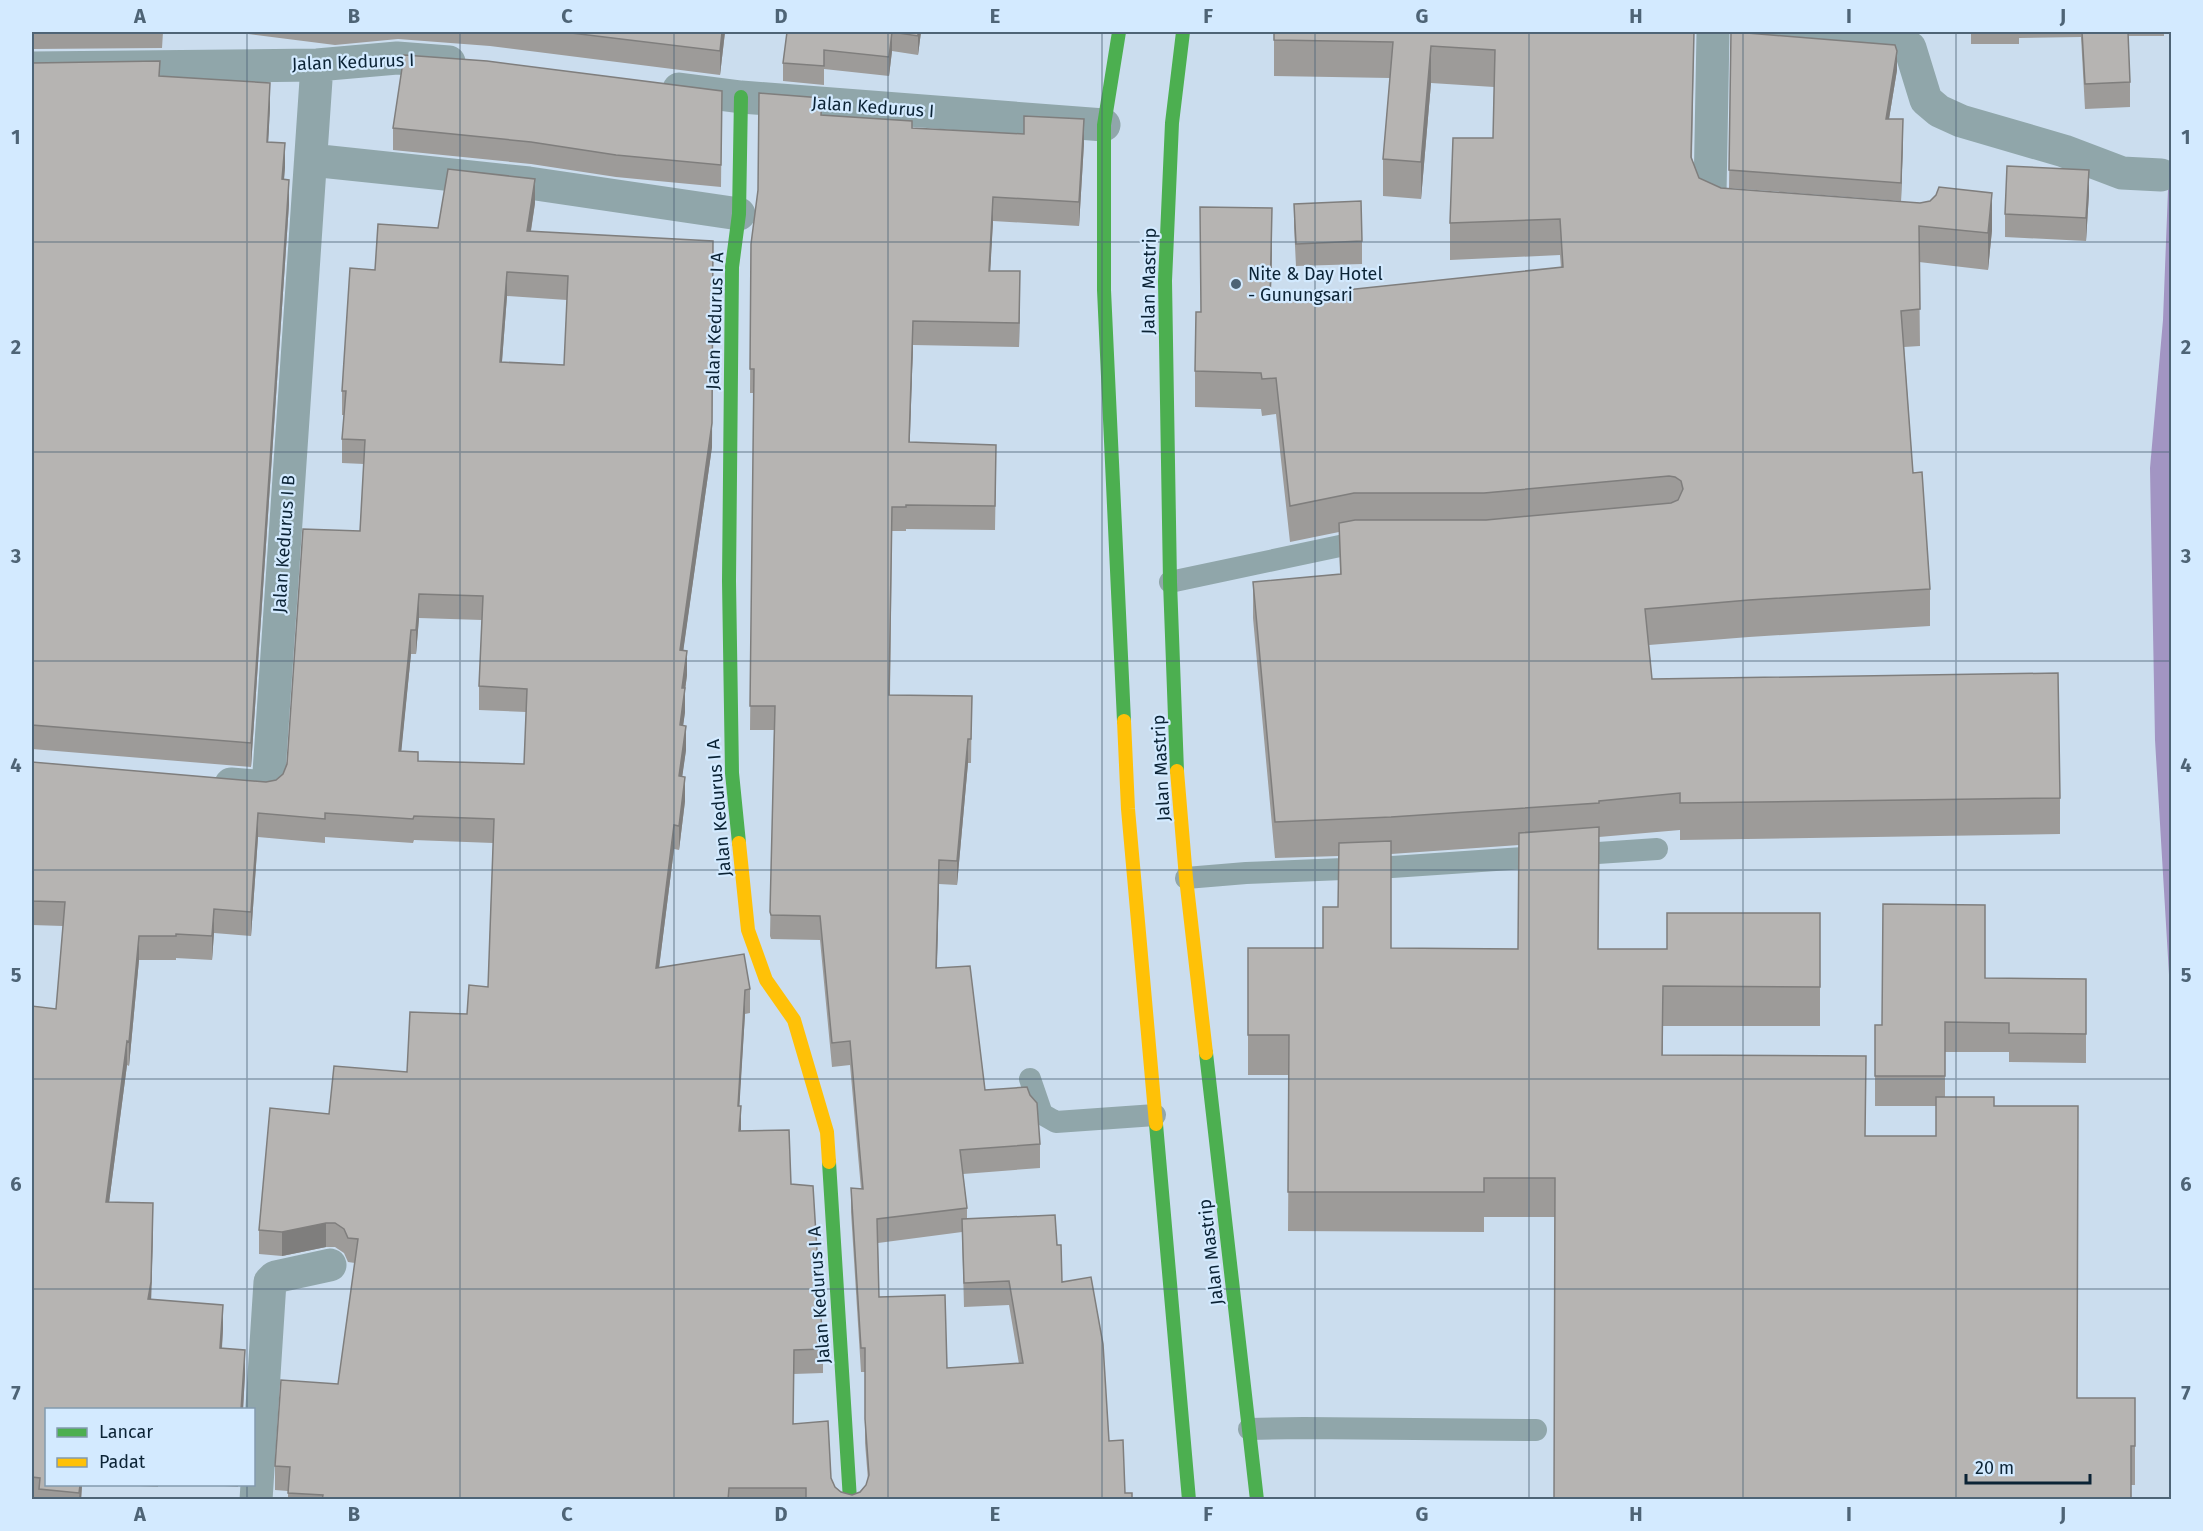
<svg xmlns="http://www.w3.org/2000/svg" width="2203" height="1531" font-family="'Fira Sans',sans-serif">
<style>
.water{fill:#a295c3}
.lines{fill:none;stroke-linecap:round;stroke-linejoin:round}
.lane{stroke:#90a6aa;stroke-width:22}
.street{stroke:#90a6aa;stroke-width:33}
.fast{stroke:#4caf50;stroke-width:14}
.slow{stroke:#ffc107;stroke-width:14}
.wall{fill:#9d9b99;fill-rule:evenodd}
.shaded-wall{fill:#7f7e7d}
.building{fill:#b6b4b2;stroke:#7f7e7d;stroke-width:1.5;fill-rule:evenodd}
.grid{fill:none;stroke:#4e6476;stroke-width:1.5;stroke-opacity:0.55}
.poi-dot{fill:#4e6476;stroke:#d3eaff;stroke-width:2}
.labels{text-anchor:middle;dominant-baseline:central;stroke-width:4.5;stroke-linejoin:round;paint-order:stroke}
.street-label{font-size:18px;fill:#0b2335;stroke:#d3eaff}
.poi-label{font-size:18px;fill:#0b2335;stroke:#d3eaff;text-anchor:start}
.neatline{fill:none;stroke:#4e6476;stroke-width:2}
.grid-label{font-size:20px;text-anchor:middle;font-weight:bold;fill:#4e6476}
</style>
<rect width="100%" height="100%" fill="#cbddee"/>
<!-- water -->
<path class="water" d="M2171,112V1008L2155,740L2150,468L2163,320Z"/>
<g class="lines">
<!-- lane -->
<path class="lane" d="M1170,582L1354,543H1369
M1186,878L1246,873L1392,867L1657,849
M1030,1079L1042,1114L1056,1122L1155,1115
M1249,1429L1304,1428L1536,1430"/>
<!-- street -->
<path class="street" d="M1713,32L1710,194C1715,207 1725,207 1737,208
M1748,32L1895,43L1910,48L1926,100L1939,111L1961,121L2064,151L2122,173L2161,175
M32,68L317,65L397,58L449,62
M679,89L741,97L1104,125
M311,160L529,183L739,214
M231,784L268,787L317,65
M256,1500L270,1282L275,1277L330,1265"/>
<!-- fast -->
<path class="fast" d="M1119,32L1104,125V290L1124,721
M1177,771L1170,582L1165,281L1172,123L1183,32
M739,843L732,773L729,581L732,267L739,214L741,97
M1206,1053L1257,1500
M1156,1124L1189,1500
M829,1162L850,1500"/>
<!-- slow -->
<path class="slow" d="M1124,721L1128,809L1156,1124
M1177,771L1186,878L1206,1053
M739,843L748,930L766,980L794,1020L827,1132L829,1162"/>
</g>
<!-- wall -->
<path class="wall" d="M32,32H163L162,48L32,49Z
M233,32H725L720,75L490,46L398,39L335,45Z
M787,32H921L918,55L892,51L889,76L824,69V85L783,81V63Z
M1274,32H1694L1692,159L1699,178L1721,188L1992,230L1988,270L1919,262L1920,346L1904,347L1913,473L1930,589V626L1749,637L1649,645L1652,679L2060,798V834L1680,840V830L1599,837L1598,949H1667L1820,913V1026H1663V1055L1865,1136H1936V1106H1875V1025H1882L1985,978L2086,979V1063L2009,1062V1052H1945V1097L1994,1106L2077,1398H2135V1485H2131L1555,1217H1484V1232L1288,1231L1289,1075H1248V948H1323L1338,907L1339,856L1275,858L1253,618V582L1340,574L1339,532L1290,542L1276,414L1262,416L1261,409L1195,407V371L1201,312L1272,245L1271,298L1561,268L1560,255L1450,260V223L1493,138L1494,87L1431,83L1421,199L1383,196V159L1390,78L1274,76ZM1519,845L1518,949L1391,948V854Z
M1731,32L1897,70L1889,119L1903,138L1901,201L1729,188Z
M1971,32H2164V36H2128L2130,82V107L2085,109L2081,37L2019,38V44H1971Z
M32,63L160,76L270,107L268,142L285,167L284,179L289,204L251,767L32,749Z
M722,91L721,187L616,177L531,164L393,150V128Z
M822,115L912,128L1084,143L1079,226L993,221L990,271L1020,295L1019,347L913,345L909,442L996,469L995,530L906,529V531H892L890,695L972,696L971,763H968L957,885L939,884L937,968L985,1090L1040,1144V1168L963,1174L967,1208V1218L1057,1245L1062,1282L1109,1441L1125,1493L1132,1500H288V1491L275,1490V1466L338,1384L355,1263L348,1262L344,1253L335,1247H326L282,1256L259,1254V1230L329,1114L407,1072L467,1014L488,987L493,843L414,840L413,843L325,837V843L258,837L251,936L214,933L212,960L176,958V960H139L129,1066L127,1065L109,1202L153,1227L151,1299L223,1329L222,1349L245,1374L243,1410H46V1485H82L81,1500H32V1006L56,1009L63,926L32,925V762L266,782L276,780L283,774L360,531L364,464L342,463V439L344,415H342V391L375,270L438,228L535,203L531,231L712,447L683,651L687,675L685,690V712L683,725L686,750L682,776L685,801L679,850L674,849L659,967L750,989V1013L745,1014L739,1106L741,1131L791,1184L823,1349V1373L794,1374L793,1424L831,1478L835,1487L841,1492L852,1495L860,1492L866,1485L868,1480L865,1443V1372H861L851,1212V1188L861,1189L850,1065L832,1067L820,940L771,939L770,936L774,730H750L754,393H750L751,244ZM507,296L567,300L564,365L502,362ZM419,618L482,620L479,686V710L526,712L524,764L418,761L401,751L411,654H416ZM962,1232L964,1307L1009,1305L1019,1364L947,1368L879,1297L878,1243Z
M2089,193L2086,241L2005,237V214Z
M1294,204L1362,241V264L1296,266L1294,226Z
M121,1485H158V1487Z
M210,1485H238V1487Z"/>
<!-- shaded-wall -->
<path class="shaded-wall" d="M722,32H725L720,75V51Z
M892,32V51L889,76V57Z
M918,32H921L918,55Z
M1431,46V83L1421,199V162Z
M1897,51V70L1886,137V119Z
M270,83V107L267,166V142Z
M1084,119V143L1079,226V202Z
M1903,119V138L1901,201V183Z
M285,143V167L282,203V179Z
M2089,170V193L2086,241V218Z
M535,179V203L527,255V231Z
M289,180V204L251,767V743Z
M1992,193V230L1988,270V233Z
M993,197V221L989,295V271Z
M1272,208V245L1270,334V298Z
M713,241L712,447L680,674V650Z
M1020,271V295L1019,347V323Z
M507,272V296L500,386V362Z
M913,321V345L909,466V442Z
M419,594V618L416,654V630Z
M411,630V654L399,775V751Z
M687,651V675L685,690V712L680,749L682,688Z
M686,726V750L679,800V776Z
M968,739V763L957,885V861Z
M685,777V801L679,850V826Z
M258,813V837L251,936V912Z
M674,825V849L656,992V968Z
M939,860V884L936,992V968Z
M214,909V933L212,960V936Z
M139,936V960L129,1066V1042Z
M745,990V1014L738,1130V1106Z
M127,1041V1065L106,1226V1202Z
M741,1106V1130L739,1131Z
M153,1203V1227L151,1306L148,1299Z
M326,1223V1247L282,1256V1232Z
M223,1305V1329L220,1372V1348Z
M245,1350V1374L243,1410H241Z
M80,1485H82L81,1500H79Z"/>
<!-- building -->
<path class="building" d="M563,32H722L720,51Z
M787,32H918V36L892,32L889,57L824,50V66L783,63Z
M1274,32H1694L1691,157L1699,178L1721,188L1920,203L1930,201L1936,195L1939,187L1992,193L1988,233L1919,226L1920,309L1901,311L1913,473L1922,472L1930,589L1749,600L1645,609L1652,679L2058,673L2060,798L1680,803V793L1599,801V803L1391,817L1275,822L1253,582L1341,574L1339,523L1355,520H1486L1671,503L1678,500L1683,489L1681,481L1675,477L1669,476L1484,493H1354L1290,506L1276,378L1262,379L1261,373L1195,371L1196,312H1201L1200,207L1272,208L1270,298L1563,267L1560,219L1450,223L1453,138H1493L1495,50L1431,46L1421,162L1383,159L1393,42L1274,40Z
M1731,32H1743L1747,33L1895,45L1897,51L1886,119H1903L1901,183L1729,170Z
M2082,32H2128L2130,82L2085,84Z
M404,55L487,61L722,91L721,165L616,155L531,142L393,128Z
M160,61L159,76L270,83L267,142L285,143L282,179L289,180L251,743L32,725V63Z
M759,93L822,98L821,115L912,121V128L1024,134V116L1084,119L1079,202L993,197L989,271H1020L1019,323L913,321L909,442L996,445L995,506L906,505V507H892L889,695L972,696L971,739H968L957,861L939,860L936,968L970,966L985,1090L1027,1087L1030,1095L1037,1103L1040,1144L960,1150L967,1208L877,1219L879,1297L945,1295L947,1368L1023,1363L1009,1281L964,1283L962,1219L1055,1215L1057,1245H1061L1062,1282L1091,1277L1103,1344L1109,1441L1123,1440L1125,1493H1132V1500H806V1488H729L728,1500H322L323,1495L288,1493L290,1467L275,1466L281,1380L338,1384L358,1239L348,1238L344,1229L335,1223H326L282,1232L259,1230L270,1108L329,1114L334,1066L407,1072L410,1012L467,1014L469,985L488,987L494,819L414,816L413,819L325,813V819L258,813L251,912L214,909L212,936L176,934V936H139L129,1042L127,1041L106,1202L153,1203L151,1282L148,1299L223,1305L220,1348L245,1350L241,1410H46V1485H80L79,1493L39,1489L40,1478L32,1477V1006L56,1009L65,902L32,901V762L266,782L276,780L283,774L287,764L303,529L360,531L365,440L342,439L346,391H342L350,268L375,270L378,224L438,228L448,169L535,179L527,231L713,241L712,423L680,650L687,651L682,688H685L680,725L686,726L679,776L685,777L679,826L674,825L656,968L744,954L750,989L745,990L738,1106H741L739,1131L789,1130L791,1184L813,1186L823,1349L794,1350L793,1424L828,1421L831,1478L835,1487L841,1492L852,1495L860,1492L866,1485L869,1475L865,1419V1348H861L851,1188L863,1189L850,1041L832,1043L820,916L771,915L770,912L775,706H750L754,369H750L751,244L758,190ZM507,272L568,276L564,365L500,362ZM419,594L483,596L479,686L527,689L524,764L418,761V752L399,751L411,630H416Z
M2007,166L2089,170L2086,218L2005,214Z
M1361,201L1362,241L1296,244L1294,204Z
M1599,827L1598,949H1667V913H1820V987L1663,986L1662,1055L1866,1056L1865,1136H1936V1097H1994V1106H2078L2077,1398H2135V1446H2131V1500H1554L1555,1178H1484V1192H1288L1289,1035H1248V948H1323V907H1338L1339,843L1391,841V948L1518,949L1519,833Z
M1883,904L1985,905V978L2086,979V1034L2009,1033V1023L1945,1022V1076H1875V1025H1882Z"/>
<!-- grid -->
<path class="grid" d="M247,32V1410M460,32V1500M674,32V1500M888,32V1500M1102,32V1500M1315,32V1500M1529,32V1500M1743,32V1500M1956,32V1500M32,242H2172M32,452H2172M32,661H2172M32,870H2172M32,1079H2172M32,1289H2172M247,1484V1500"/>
<!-- markers -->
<circle class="poi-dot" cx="1236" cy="284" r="6"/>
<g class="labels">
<!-- street labels -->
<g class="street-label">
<text transform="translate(353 62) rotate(-2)">Jalan Kedurus I</text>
<text transform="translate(873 107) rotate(4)">Jalan Kedurus I</text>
<text transform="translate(1149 281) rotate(-89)">Jalan Mastrip</text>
<text transform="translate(715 321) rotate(-88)">Jalan Kedurus I A</text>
<text transform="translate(284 544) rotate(-86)">Jalan Kedurus I B</text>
<text transform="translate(1161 768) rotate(-93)">Jalan Mastrip</text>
<text transform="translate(719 808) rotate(-95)">Jalan Kedurus I A</text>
<text transform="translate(1211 1252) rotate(-97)">Jalan Mastrip</text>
<text transform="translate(819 1295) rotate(-94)">Jalan Kedurus I A</text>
</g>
<!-- poi labels -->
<g class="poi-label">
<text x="1248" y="274">Nite &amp; Day Hotel<tspan x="1248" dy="21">- Gunungsari</tspan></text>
</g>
</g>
<!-- border -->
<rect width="2203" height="1531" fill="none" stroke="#d3eaff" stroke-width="66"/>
<!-- legend -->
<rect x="45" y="1408" width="210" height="78" fill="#d3eaff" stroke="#839aae" stroke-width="1.5"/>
<rect x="57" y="1428" width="30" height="9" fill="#4caf50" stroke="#839aae" stroke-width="1.5"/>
<text x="99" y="1438" font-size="18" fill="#0b2335">Lancar</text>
<rect x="57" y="1458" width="30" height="9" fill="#ffc107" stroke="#839aae" stroke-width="1.5"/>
<text x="99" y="1468" font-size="18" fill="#0b2335">Padat</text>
<!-- scale -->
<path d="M1966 1474v9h124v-9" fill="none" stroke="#0b2335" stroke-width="3"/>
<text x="1975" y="1474" font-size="18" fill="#0b2335" stroke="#d3eaff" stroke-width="4.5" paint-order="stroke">20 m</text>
<rect x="33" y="33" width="2137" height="1465" class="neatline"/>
<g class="grid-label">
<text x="140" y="23">A</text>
<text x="354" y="23">B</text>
<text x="567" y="23">C</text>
<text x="781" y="23">D</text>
<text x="995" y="23">E</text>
<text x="1208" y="23">F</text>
<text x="1422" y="23">G</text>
<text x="1636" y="23">H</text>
<text x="1849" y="23">I</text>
<text x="2063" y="23">J</text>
<text x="16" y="144">1</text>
<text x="2186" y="144">1</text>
<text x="16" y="354">2</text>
<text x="2186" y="354">2</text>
<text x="16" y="563">3</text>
<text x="2186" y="563">3</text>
<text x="16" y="772">4</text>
<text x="2186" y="772">4</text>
<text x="16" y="982">5</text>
<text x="2186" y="982">5</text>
<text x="16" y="1191">6</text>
<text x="2186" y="1191">6</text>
<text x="16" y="1400">7</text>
<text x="2186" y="1400">7</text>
<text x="140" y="1521">A</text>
<text x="354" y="1521">B</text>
<text x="567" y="1521">C</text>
<text x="781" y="1521">D</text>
<text x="995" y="1521">E</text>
<text x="1208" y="1521">F</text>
<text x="1422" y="1521">G</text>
<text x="1636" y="1521">H</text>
<text x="1849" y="1521">I</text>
<text x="2063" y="1521">J</text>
</g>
</svg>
